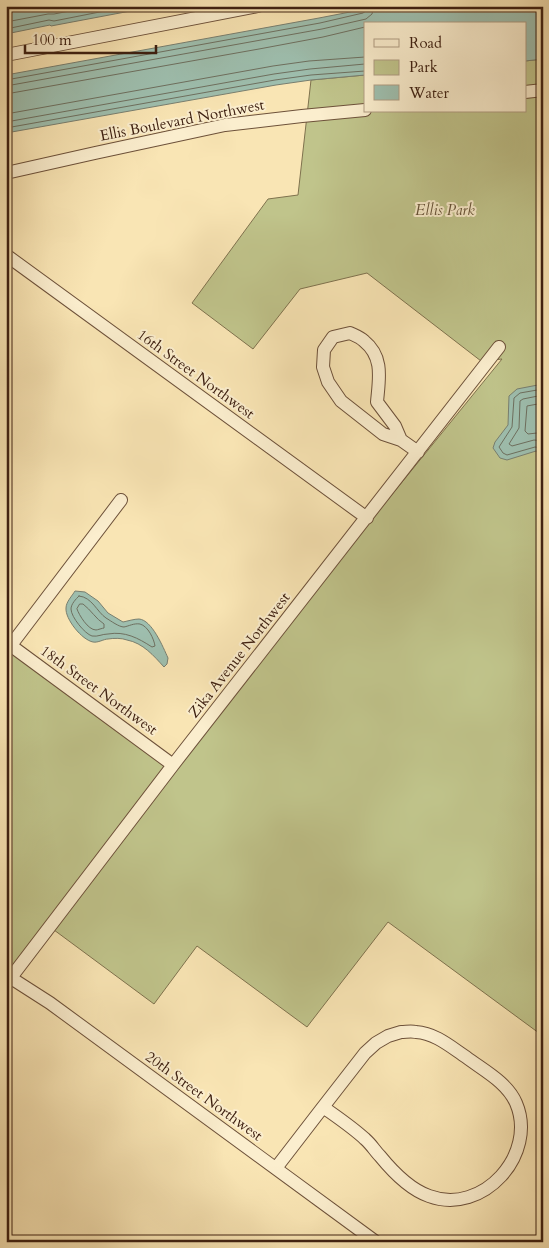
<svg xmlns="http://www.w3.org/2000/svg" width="549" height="1248" font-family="Cardo,serif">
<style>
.green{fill:#c0c48b;stroke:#7f724e}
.water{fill:#9ebfaf;stroke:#787f70}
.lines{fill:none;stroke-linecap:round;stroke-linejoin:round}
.shore{stroke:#6e7060;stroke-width:1}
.minor-casing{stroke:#6d513a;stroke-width:14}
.minor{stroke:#fbeece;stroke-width:12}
.labels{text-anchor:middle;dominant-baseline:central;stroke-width:4;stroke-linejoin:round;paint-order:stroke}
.street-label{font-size:15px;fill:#3e2011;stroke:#fbeece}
.park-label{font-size:15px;font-style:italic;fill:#655136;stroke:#fbeece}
</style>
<rect width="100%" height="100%" fill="#f9e5b4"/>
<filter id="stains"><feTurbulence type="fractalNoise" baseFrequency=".004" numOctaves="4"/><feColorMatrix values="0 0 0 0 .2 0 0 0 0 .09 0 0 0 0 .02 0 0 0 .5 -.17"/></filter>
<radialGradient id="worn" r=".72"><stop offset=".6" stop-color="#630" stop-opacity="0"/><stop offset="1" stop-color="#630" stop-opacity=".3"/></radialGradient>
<!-- green -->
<path class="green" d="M543,59V1036L388,922L307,1027L197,946L154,1004L50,927L6,984V642L173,764L502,359L481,361L367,273L300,289L253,349L192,303L268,199L298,195L311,80L365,75V111H525V61Z"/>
<!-- water -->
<path class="water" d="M6,6H157L51,26L50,25L6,34Z
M368,6H543V59L525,61V24H365V75L311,80L276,85L6,133V75L319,18L350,12Z
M543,384V453L536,451L507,460L500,458L493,448L495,442L508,425L509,396L517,389Z
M75,591L85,592L98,601L108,613L123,622C128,621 134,619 139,619C152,620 163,647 168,658L167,664L164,667C154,656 143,643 127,640C122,638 114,638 108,639C104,639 98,643 93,642C82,640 65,619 66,608C66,602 72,596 75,591Z"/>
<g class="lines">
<!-- shore -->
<path class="shore" d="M6,22L48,14H54L96,6
M6,29L49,20L54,21L130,6
M6,80L320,23L363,13L366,11L367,6
M6,86L322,29L366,19L372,14L374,6
M6,94L259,49L323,37L365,27
M6,114L273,66L309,61L365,57
M6,122L274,74L310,69L365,64
M6,128L275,80L311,75L365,71
M543,389L520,393L514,398L512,427L499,447L503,453L507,455L535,447L543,448
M543,395L523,399L520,401L519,428L509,444L512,446L534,440L543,441
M543,403L527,406L525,431L528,434L537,433L543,434
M79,596C92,597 97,612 106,618C111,621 119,627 124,627C129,626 134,623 140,624C148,626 154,639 155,646L152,647C138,638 125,631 108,634C102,634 98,637 92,636C85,634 71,617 71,609C71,604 76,599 79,596Z
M80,604H83C91,610 96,619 104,624V628C103,628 97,630 96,630C88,630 79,615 77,609Z"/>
<defs>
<path id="minor" d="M6,55L258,6
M525,92L543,90
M6,173L95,153L225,125L302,116L365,110
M6,255L367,518
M401,440L395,426L377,402C379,379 384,357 364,341C360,337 354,335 350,333L333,337L324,350L323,367L328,382L341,401L383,434L401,440L418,452
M6,642L173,765
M11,645L121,500
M11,978L50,1003L376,1242
M6,984L173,765L499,347
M401,1032C406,1032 411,1031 416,1032C435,1033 451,1047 466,1057C483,1070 507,1082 516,1103C538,1154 483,1216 429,1196C409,1189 393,1172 380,1156C375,1151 371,1144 365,1139C352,1127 337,1117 323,1107L365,1053L376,1043L388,1036Z
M276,1168L323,1107"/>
</defs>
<!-- minor casing -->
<use href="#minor" class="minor-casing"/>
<!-- minor -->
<use href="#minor" class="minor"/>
</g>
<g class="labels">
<!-- street labels -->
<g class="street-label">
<text transform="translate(182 120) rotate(-11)">Ellis Boulevard Northwest</text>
<text transform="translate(196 374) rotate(36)">16th Street Northwest</text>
<text transform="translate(239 655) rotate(-52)">Zika Avenue Northwest</text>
<text transform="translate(99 690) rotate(36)">18th Street Northwest</text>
<text transform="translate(204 1096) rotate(36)">20th Street Northwest</text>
</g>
<!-- park labels -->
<g class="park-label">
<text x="445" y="210">Ellis Park</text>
</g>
</g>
<!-- margin -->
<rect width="549" height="1248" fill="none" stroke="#f9e5b4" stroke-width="25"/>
<rect x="8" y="8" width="534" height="1233" fill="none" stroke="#3e2011" stroke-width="2.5"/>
<rect x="12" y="12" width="524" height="1223" fill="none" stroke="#3e2011"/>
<!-- legend -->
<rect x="364" y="22" width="162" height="90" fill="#fbeece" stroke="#af9c82"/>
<rect x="374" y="39" width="25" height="8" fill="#fbeece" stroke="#af9c82"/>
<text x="409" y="48" font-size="15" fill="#3e2011">Road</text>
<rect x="374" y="60" width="25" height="15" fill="#c0c48b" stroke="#af9c82"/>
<text x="409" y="72" font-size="15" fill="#3e2011">Park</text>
<rect x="374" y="85" width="25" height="15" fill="#9ebfaf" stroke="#af9c82"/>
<text x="409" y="98" font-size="15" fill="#3e2011">Water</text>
<!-- scale -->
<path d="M25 45v8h131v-8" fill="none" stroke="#3e2011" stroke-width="2.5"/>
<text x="32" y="45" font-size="15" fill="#3e2011" stroke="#fbeece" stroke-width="4" paint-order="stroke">100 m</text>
<rect width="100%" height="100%" filter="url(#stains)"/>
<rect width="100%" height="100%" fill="url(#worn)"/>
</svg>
